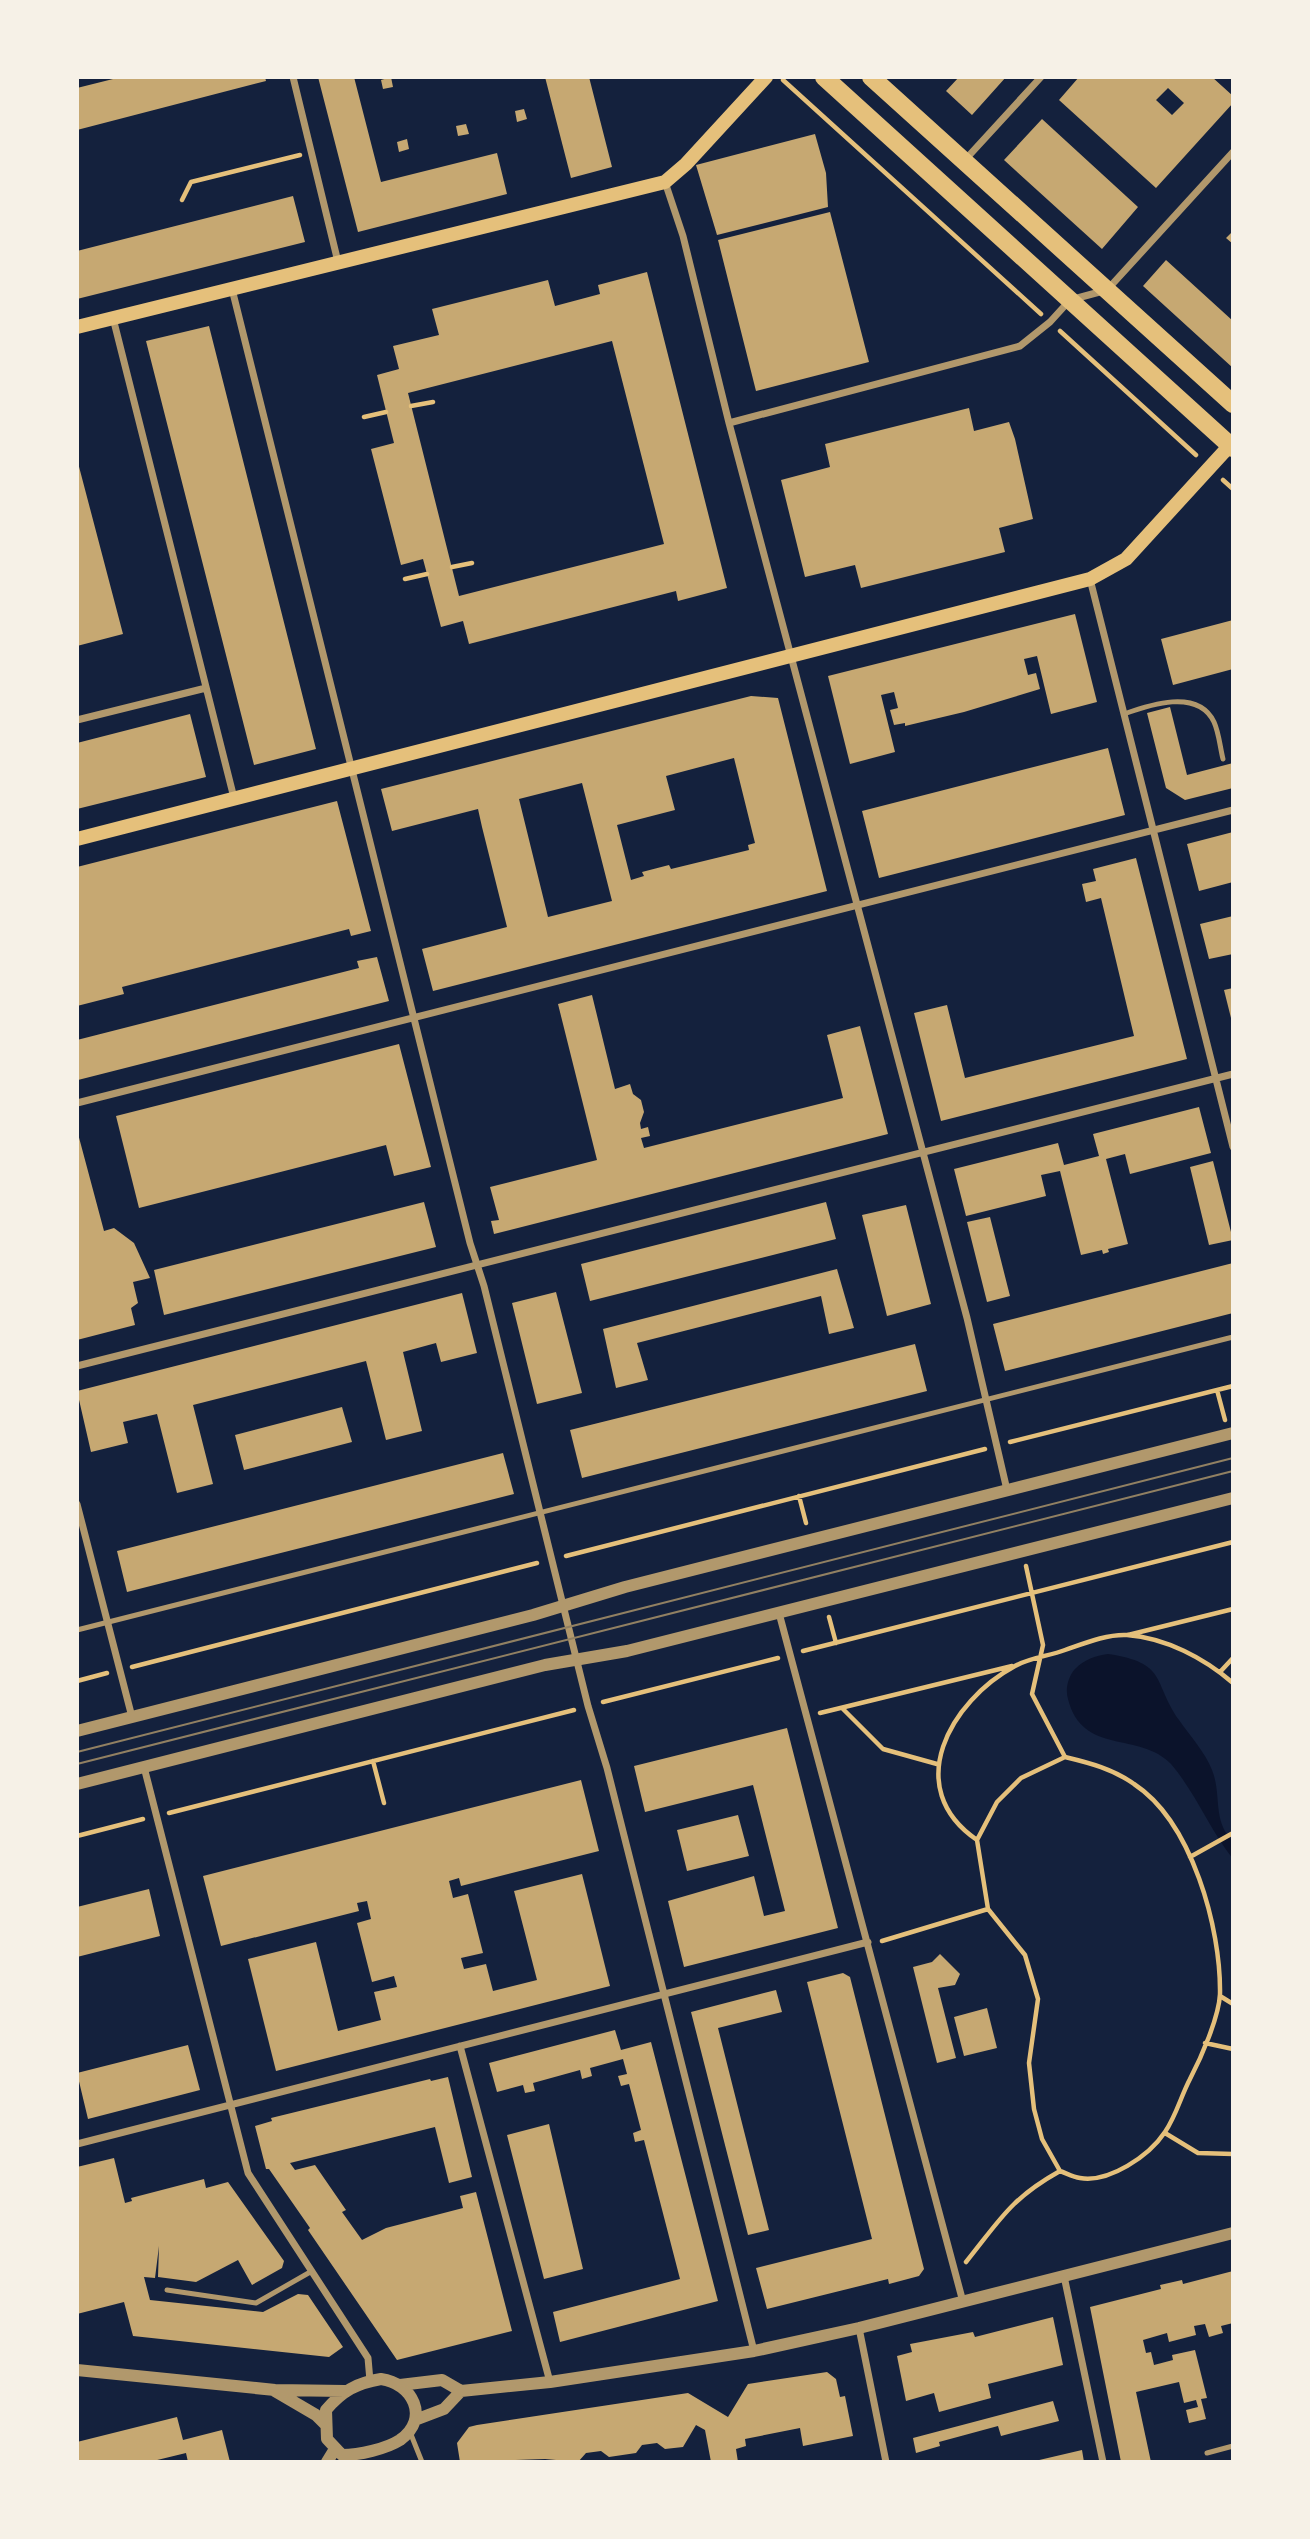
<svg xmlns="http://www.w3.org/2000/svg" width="1310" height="2539" font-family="'Roboto Condensed',sans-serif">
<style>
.water{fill:#0b132b}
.building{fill:#c6a872;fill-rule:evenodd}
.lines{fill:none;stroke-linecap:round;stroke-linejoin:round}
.path{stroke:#e5c07b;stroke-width:4.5}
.service{stroke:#b1986c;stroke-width:5}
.minor{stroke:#b1986c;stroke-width:7}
.tertiary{stroke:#b1986c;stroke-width:12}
.secondary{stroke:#e5c07b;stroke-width:14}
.primary{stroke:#e5c07b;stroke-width:18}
.tram{stroke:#918062;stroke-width:2}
</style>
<rect width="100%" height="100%" fill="#14213d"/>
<!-- water -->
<path class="water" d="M1108,1654C1168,1663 1152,1681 1179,1720C1190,1736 1205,1752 1212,1770C1222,1794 1212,1822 1233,1841V1859C1210,1830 1195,1792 1171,1764C1140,1731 1082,1756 1068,1699C1065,1689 1068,1677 1075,1669C1085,1659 1095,1656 1108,1654Z"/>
<!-- building -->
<path class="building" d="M121,77H265L266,81L77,130V88Z
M318,77H354L381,182L497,153L507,194L358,232Z
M391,77L393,87L383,89L381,80Z
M545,77H589L612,167L571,178Z
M959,77H1006L972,115L946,91Z
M1079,77H1212L1233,96V103L1156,188L1059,100ZM1168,88L1184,103L1172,115L1156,100Z
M524,109L527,119L517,122L515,111Z
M1042,119L1138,207L1102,249L1004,160Z
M466,124L469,134L458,136L456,126Z
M815,134L826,173L828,207L717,235L696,165Z
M407,139L409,149L399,152L397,142Z
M293,196L305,242L77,299V251Z
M830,212L869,362L756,391L718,240Z
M1233,231V244L1226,238Z
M1166,260L1233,321V368L1143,286Z
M647,272L727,588L678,601L676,591L469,644L463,621L441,627L423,559L401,565L371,449L394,443L377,375L399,369L393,346L439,335L432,309L548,280L555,306L600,294L598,285ZM612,341L664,544L459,596L408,393Z
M209,326L316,749L254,765L146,341Z
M969,408L974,431L1009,422L1015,439L1033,519L999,528L1005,552L861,588L855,565L805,577L781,480L830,467L825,444Z
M77,459L123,634L77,646Z
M1075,614L1097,702L1051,714L1037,656L1024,659L1028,675L1036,673L1040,689L964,712L905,726V723L894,725L890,710L898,708L894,692L881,695L895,752L850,764L828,676Z
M1233,620V669L1173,685L1161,639Z
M751,696L778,698L827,891L433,991L422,949L507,927L482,827L478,809L392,831L381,789ZM734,758L755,843L748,845L749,850L671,869L669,865L642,872L644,876L631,880L617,825L675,810L666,776ZM582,783L612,901L548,917L519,799Z
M1170,707L1187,775L1233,763V788L1185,800L1166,788L1147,713Z
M190,714L206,777L77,809V743Z
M1108,748L1125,815L879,878L862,811Z
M337,801L371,931L351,936L349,929L122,987L124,994L77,1006V867Z
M1233,832V882L1199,891L1187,844Z
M1136,858L1187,1059L941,1121L914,1013L947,1005L965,1078L1134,1036L1101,898L1086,902L1082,884L1096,881L1093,869Z
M1233,916V954L1209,959L1200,924Z
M377,957L389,1001L78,1080L77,1040L359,968L357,961Z
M1233,988V1022H1232L1224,990Z
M592,995L615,1089L630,1084L633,1094L641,1100L644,1112L640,1123L641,1129L648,1127L650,1136L641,1138L644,1148L843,1098L827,1035L860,1026L888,1134L494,1234L491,1221L499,1220L490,1187L597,1160L558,1004Z
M399,1044L431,1167L394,1176L386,1145L139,1208L116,1116Z
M1199,1107L1211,1153L1130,1174L1125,1154L1106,1159L1128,1244L1108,1249L1109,1252L1103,1254L1102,1250L1081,1255L1060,1171L1041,1175L1046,1196L966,1216L954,1169L1058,1143L1064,1165L1099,1156L1093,1134Z
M77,1130L104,1231L114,1228L134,1243L150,1278L133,1282L138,1303L131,1308L135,1325L77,1340Z
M1213,1161L1233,1240L1209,1245L1190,1167Z
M424,1202L436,1247L164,1315L154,1270Z
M826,1202L836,1239L590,1301L581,1264Z
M906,1205L931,1304L887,1316L862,1215Z
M990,1217L1010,1296L987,1302L967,1222Z
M1233,1263V1313L1005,1371L993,1324Z
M837,1269L854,1328L829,1334L821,1296L637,1343L648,1380L616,1388L603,1329Z
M556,1292L582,1393L537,1404L512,1303Z
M462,1293L477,1353L441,1362L436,1343L403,1352L422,1431L386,1440L366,1361L193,1405L213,1484L177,1493L157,1414L123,1422L128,1443L91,1452L77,1391Z
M915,1344L927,1391L582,1478L570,1430Z
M342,1407L352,1442L244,1470L235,1435Z
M503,1453L514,1494L127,1592L117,1551Z
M787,1728L838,1928L684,1967L668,1901L754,1876L764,1916L785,1911L753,1785L645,1812L634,1766Z
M581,1780L599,1851L461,1886L459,1878L449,1881L453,1898L468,1894L483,1953L461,1958L464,1969L486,1964L493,1991L537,1980L514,1891L582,1874L610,1986L276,2071L248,1959L316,1942L338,2031L381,2020L374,1992L397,1987L394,1976L372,1982L357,1923L371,1919L367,1901L357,1903L359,1911L221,1946L203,1876Z
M738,1815L749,1856L687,1871L677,1830Z
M149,1889L160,1936L77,1957V1907Z
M940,1954L960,1974L955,1985L938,1988L956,2058L937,2063L913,1967L932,1962Z
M843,1973L850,1977L924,2269L919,2276L889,2284L888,2279L767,2309L756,2268L872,2239L807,1982Z
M776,1990L782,2012L718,2028L769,2230L748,2235L691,2012Z
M987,2008L997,2048L964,2056L954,2017Z
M615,2030L621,2050L651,2042L718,2301L560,2342L553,2312L680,2279L644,2140L635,2142L633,2133L641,2130L629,2084L621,2086L618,2076L627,2074L623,2059L590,2068L592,2076L582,2079L580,2070L533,2083L535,2091L525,2093L523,2085L497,2092L489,2063Z
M188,2045L200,2090L88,2119L77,2073Z
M448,2077L472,2177L449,2183L435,2127L290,2163L295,2170L315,2165L346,2210L342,2212L362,2240L386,2228L463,2208L460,2196L476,2192L512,2331L397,2360L308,2230L310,2228L269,2169H266L255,2126L272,2121L271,2118L430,2079L431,2081Z
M549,2124L583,2269L544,2279L507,2135Z
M114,2158L125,2203L132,2201L131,2198L204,2179L206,2188L228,2182L284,2261L282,2268L252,2285L238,2260L196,2282L158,2277L159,2246L155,2278L144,2277L150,2300L263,2312L298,2294L308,2295L343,2347L329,2357L133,2336L124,2302L77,2314V2167Z
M1233,2271V2323L1221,2326L1223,2333L1209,2337L1205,2324L1194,2326L1196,2335L1169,2342L1167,2333L1143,2340L1146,2353L1151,2352L1154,2365L1173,2360L1172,2355L1195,2350L1207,2398L1201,2399L1206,2419L1189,2423L1186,2410L1198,2407L1196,2400L1184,2403L1179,2382L1136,2392L1151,2462H1121L1090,2307L1161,2289L1160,2285L1182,2280L1183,2284Z
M1053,2317L1063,2365L988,2384L991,2398L939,2412L934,2393L906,2401L897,2356L912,2352L910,2344L973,2332L975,2337Z
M827,2372L836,2379L840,2397L845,2396L853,2436L803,2446L800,2428L745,2439L746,2446L736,2449L738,2462H711L705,2430L696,2425L683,2447L665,2449L657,2443L642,2445L636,2453L609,2457L601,2451L586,2453L578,2462L545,2459L460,2462L457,2443L469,2427L477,2425L688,2393L728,2417L748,2384Z
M1053,2401L1059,2421L1001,2436L998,2426L939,2442L940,2446L916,2453L913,2438Z
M177,2417L183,2440L222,2430L230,2462H188L186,2453L149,2462H77V2442Z
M1082,2450L1084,2462H1035V2461Z"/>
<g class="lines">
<!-- path -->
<path class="path" d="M783,80L1041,314
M182,200L191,182L300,155
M1060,331L1196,455
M411,406L433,402
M364,417L386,412
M1223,480L1233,489
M452,567L472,563
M405,579L427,574
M1217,1390L1225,1420
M1010,1442L1233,1386
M799,1496L806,1523
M566,1556L985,1449
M1026,1566L1043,1645L1032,1694L1065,1757
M829,1617L836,1643
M1128,1635L1233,1609
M803,1651L1233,1542
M132,1667L537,1563
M1220,1672L1233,1658
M77,1681L107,1673
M603,1702L778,1658
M842,1708L883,1749L937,1764
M820,1713L1012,1666
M1065,1757C1090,1763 1113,1769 1134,1784C1192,1822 1221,1928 1220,1994C1219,2017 1201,2058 1190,2079C1181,2096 1176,2116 1165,2132C1149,2156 1109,2183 1080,2178C1073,2177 1066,2173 1060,2171L1042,2139L1034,2109L1029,2063L1038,1999L1025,1955L988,1909L977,1840L997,1802L1021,1778Z
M373,1761L384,1803
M169,1813L574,1710
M77,1836L143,1819
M977,1840C901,1788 950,1701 1015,1666C1029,1658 1049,1656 1065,1650C1085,1643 1107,1634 1127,1635C1166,1638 1204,1658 1233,1683
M1190,1857L1233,1833
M882,1941L988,1909
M1220,1996L1233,2004
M1205,2043L1233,2049
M1165,2133L1198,2153L1233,2154
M966,2262C1000,2220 1010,2199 1060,2171"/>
<!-- service -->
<path class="service" d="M1124,714C1149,705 1198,688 1214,722C1219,733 1220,747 1223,759
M77,1630L1233,1337
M167,2290L256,2303L312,2271
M410,2432L422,2462
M1207,2453L1233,2446"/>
<!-- minor -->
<path class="minor" d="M293,77L338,262
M964,161L1041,77
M665,182L683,236L729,423L967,1318L1007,1490
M232,289L470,1243L484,1286L588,1706L607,1768L754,2351
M113,318L234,798
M729,423L1020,346L1050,322L1070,300L1107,290L1233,152
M1090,579L1233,1147
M77,720L206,688
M77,1103L1233,810
M77,1366L1233,1074
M77,1504L132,1717
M779,1613L963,2302
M144,1767L248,2173L368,2358L370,2381
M460,2046L550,2382
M77,2144L868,1942
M1064,2276L1103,2462
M859,2328L886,2462"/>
<!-- tertiary -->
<path class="tertiary" d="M77,1731L533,1615L625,1587L1233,1433
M77,1784L545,1665L627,1651L1233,1498
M77,2370L275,2390L345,2391
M381,2379C412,2383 431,2418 400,2440C386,2449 359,2455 342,2455L327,2439L326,2410C342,2391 357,2383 381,2379Z
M400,2385L442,2380L461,2391L550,2382L754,2351L859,2328L1233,2233
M275,2391L316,2415L325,2424
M415,2420L444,2409L461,2391
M327,2462L335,2449"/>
<!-- secondary -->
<path class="secondary" d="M77,327L665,182L686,164L766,77
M77,839L1090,579L1126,559L1233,442"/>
<!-- primary -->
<path class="primary" d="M824,77L1233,448
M871,77L1233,404"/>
<!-- tram -->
<path class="tram" d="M77,1752L1233,1458
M77,1764L1233,1471"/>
</g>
<!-- border -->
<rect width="1310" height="2539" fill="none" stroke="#f6f1e7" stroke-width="158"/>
</svg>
